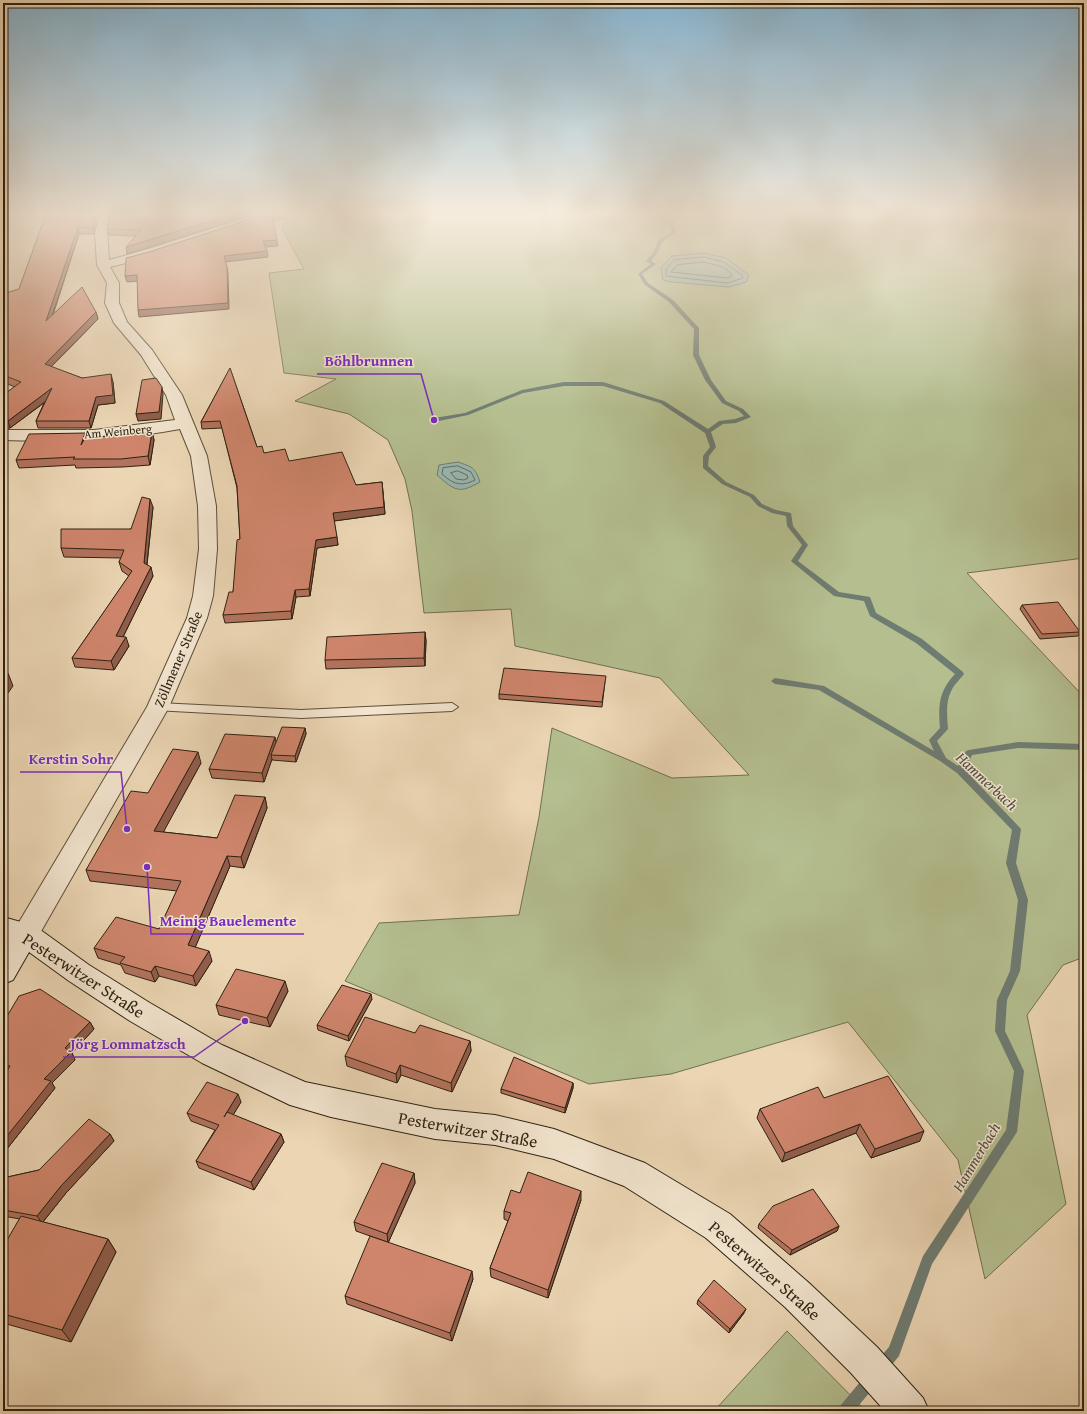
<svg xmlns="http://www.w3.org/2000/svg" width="1087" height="1414" font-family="'Gentium Book Plus',serif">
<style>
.green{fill:#b4be8f;stroke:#717050}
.water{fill:#99b8b2;stroke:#6e7c72}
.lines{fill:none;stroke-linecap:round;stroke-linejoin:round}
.shore{stroke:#646d62;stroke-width:1}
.stream{fill:#6e7c72;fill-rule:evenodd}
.lane-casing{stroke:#5d4f3a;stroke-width:2}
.street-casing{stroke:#5d4f3a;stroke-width:2}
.secondary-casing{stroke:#2e2212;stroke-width:2}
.lane{fill:#f2e4ce;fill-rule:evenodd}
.street{fill:#f2e4ce;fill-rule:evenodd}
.secondary{fill:#f2e4ce;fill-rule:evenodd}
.wall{fill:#b2725d;stroke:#2e2212}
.shaded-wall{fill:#915d4c;stroke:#2e2212}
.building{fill:#cf856c;stroke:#2e2212}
.labels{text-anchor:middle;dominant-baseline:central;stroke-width:3;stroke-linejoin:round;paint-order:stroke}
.far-street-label{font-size:12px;fill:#2e2212;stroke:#f2e4ce}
.street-label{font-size:14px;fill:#2e2212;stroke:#f2e4ce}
.water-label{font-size:15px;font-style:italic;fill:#4e4f42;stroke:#f2e4ce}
.near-street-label{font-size:17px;fill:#2e2212;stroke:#f2e4ce}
.leader{fill:none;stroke:#7b2cbf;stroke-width:1.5}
.callout-dot{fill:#7b2cbf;stroke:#f2e4ce;stroke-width:1.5}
.callout-label{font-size:15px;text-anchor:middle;font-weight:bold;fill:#7b2cbf;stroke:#f2e4ce;stroke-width:3;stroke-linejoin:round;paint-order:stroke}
</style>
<rect width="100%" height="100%" fill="#ebd5b3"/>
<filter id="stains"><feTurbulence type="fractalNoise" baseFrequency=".005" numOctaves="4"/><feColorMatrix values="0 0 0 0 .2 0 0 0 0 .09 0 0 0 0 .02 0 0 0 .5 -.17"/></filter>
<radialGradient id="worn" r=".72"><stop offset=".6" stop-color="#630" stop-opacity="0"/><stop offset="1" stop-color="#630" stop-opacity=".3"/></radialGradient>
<!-- green -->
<path class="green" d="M283,214H1084V558L967,573L1084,697V957L1063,965L1027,1015L1066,1204L985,1279L958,1160L848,1022L671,1074L589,1084L345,981L379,923L519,915L539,817L552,728L672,778L749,775L660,678L515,646L511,609L424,613L412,511L405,479L388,440L349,414L295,401L336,379L284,373L269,273L304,269L282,229L288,216Z
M787,1331L866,1411H714Z"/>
<!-- water -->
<path class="water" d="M704,253L726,258L749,275L746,282L729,287L671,282L663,280L661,268L672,256Z
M458,462C472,467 475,467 480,482C459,494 455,491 437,475L439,465Z"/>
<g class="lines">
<!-- shore -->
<path class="shore" d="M704,257L724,262L742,275L743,278L728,283L666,276V269L674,260Z
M704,262C713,265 728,266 732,276L727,278L671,272L677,265Z
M458,466L471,472L475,480C461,487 453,484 442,474L443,468Z
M458,471L467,475L468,478L464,480L456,479L451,473Z"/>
<!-- stream -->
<path class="stream" d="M675,214H679L681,215L673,224L676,232L662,242L658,252L651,261L656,264L642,274L648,283L673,300L699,328V355L711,380L726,401L743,409L751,417L736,423L723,424L711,432L716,447L709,456L708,466L726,482L754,495L762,504L776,510L791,513L793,526L808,545L798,561L839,592L870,597L876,613L922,639L963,672L964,674C961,678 957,682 954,686C945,699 947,714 948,729L937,741L946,758L958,766L966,751L969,750L1018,742L1084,744V750L1018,748L972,755L965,770L1021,829L1016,863L1028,900L1020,971L1007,1000L1005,1031L1024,1071L1017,1132L932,1264L899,1356L886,1372L881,1374L876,1372L874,1367L876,1362L889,1347L923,1256L1006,1130L1014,1071L995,1031L997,1000L1010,971L1018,900L1006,863L1012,830L957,773L940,761L819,690L775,684L771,681L775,678L824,686L934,751L929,740L940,728C938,705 939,691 955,674L916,643L870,616L864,601L834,596L792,562L791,561L802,545L787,526L786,516L772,513L758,506L750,497L722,484L703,468V456L710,447L705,433L660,403L603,386H564L523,393L468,415L434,422L431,420L434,418L465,413L522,390L564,382H603L664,401L708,429L719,421L735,419L744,416L739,411L722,403L705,380L693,355L694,329L669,302L645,285L638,274L651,264L646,261L654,252L658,240L672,232L669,224L676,215Z
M870,1374L875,1376L877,1381L875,1386L854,1411H838L840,1406L865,1376Z"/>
<defs>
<path id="lane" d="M158,703L301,710L452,703L458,707L452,711L301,718L154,710L152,707Z"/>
<path id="street" d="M100,214H111L107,231L109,260L142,251L258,214H274L272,216L150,257L110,267L119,283V303L127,322L152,350L182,395L207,456L216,506L217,549L213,596L207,618L169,707L35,942L25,945L15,942L12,934L147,707L187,618L193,596L199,549L198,506L191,456L180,429C121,440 63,442 3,440V430H94L175,420L166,395L141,355L114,323L105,303L107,283L97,265L95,231Z"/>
<path id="secondary" d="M3,917L35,926L89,965L150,1003L222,1045L305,1082L435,1109L495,1115L554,1129L645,1163L730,1214L809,1283L877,1347L923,1398L929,1411H885L851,1373L785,1307L706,1238L624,1186L554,1159L495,1145L435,1139L331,1117L290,1105L202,1063L130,1021L69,981L29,952L13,980L3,984V947L7,940L3,939Z"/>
</defs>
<!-- lane casing -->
<use href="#lane" class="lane-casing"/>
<!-- street casing -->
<use href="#street" class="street-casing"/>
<!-- secondary casing -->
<use href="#secondary" class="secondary-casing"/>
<!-- lane -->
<use href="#lane" class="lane"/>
<!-- street -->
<use href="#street" class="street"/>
<!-- secondary -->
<use href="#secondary" class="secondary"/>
</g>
<!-- wall -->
<path class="wall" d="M46,214H99L94,234H79L53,315L96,312L98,319L51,367L82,378L113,382L115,403L98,405L91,428H38L36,421L44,403L10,428L3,429V395L15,387L3,382V294L19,289Z
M170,214L127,254L136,236L109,235L107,229Z
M230,368L257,447L264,453L356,485L382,482L385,514L334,521L338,545L317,548L310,596L296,597L292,619L225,623L223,615L233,592L240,539L237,488L222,428L202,429L201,422Z
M152,432L154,440L150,465L123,467L76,468L75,465L19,468L16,460L86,438Z
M153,507L147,565L153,576L123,637L129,646L114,670L75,667L72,658L129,576L122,571L119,562L121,558L64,557L61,548L131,529Z
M1022,605L1080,632L1078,636L1040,639L1020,609Z
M425,632L426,641L425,666L326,669L325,660Z
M605,681L602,707L499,699V694Z
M305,728L306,734L296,762L272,760V759L264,782L212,778L209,769L276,742Z
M201,763L163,832L217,838L265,797L267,808L244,868L230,866L195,947L212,961L196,986L159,976L155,982L125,973L121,965L98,958L94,948L159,929L177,891L90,881L86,870L148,793Z
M288,991L270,1027L219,1015L216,1005Z
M372,999L349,1041L318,1030L317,1025Z
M90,1022L94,1029L72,1053L75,1060L52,1083L55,1088L3,1154V1077L6,1072H3V1023Z
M415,1033L470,1041L471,1051L452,1092L401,1075L397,1083L347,1066L345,1056Z
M573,1083V1088L565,1113L501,1093V1089Z
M824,1098L920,1141L871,1158L856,1133L782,1162L757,1118L760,1109Z
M241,1102L233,1115L281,1134L284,1142L254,1190L199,1168L196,1161L215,1130L191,1121L187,1113Z
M110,1134L114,1141L66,1193L43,1222L108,1239L116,1252L71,1342L3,1323V1247L20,1219L3,1216V1178L39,1170Z
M414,1173L415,1183L388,1243L473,1279L452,1341L347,1304L345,1296L387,1242L356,1231L354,1222Z
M520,1193L581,1200L548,1298L491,1277L490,1268L508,1221L504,1219V1211Z
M759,1224L839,1226L837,1231L790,1255L758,1228Z
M698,1300L744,1313L729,1333L697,1304Z"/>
<!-- shaded-wall -->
<path class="shaded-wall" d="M96,214H99L94,234L92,228Z
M233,214H255L127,254L126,247Z
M281,214H284L285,218L273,222L272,216Z
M78,227L79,234L48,328L46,321Z
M277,240L278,246L264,247L263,241Z
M267,251L268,257L225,262L224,256Z
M227,267L228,273L229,309L139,317L138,310Z
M137,275L139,281L127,282L125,276Z
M96,312L98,319L47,371L45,364Z
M111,374L113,382L115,403L98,405L91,428L89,421L96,397Z
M162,387L163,394L161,419L138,421L136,414Z
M52,388L54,395L10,428L8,421Z
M152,432L154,440L150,465L148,456Z
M85,433L87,441L81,445Z
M382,482L385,514L334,521L333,513Z
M150,499L153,507L146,572L144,563Z
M337,537L338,545L317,548L310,596L309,589L316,540Z
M151,567L153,576L119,645L116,636Z
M295,590L296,597L292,619L291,611Z
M425,632L426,641L425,666L424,658Z
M126,637L129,646L114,670L111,661Z
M8,673L13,686L3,700V679Z
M305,728L306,734L296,762L295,756Z
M275,737L277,746L271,755L272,759L264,782L262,773Z
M198,752L201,763L158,842L154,831Z
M265,797L267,808L244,868L241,857Z
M227,856L230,866L192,955L188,945Z
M209,951L212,961L196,986L193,976Z
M155,966L159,976L155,982L151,972Z
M285,981L288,991L270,1027L267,1018Z
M371,994L372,999L349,1041L348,1036Z
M90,1022L94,1029L72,1053L75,1060L52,1083L55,1088L3,1154V1141L65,1048Z
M470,1041L471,1051L452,1092L451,1083Z
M400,1065L401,1075L397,1083L396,1074Z
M573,1083V1088L565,1113V1108Z
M238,1094L241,1102L227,1125L224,1117Z
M860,1124L856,1133L782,1162L785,1153Z
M924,1131L920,1141L871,1158L875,1149Z
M110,1134L114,1141L66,1193L42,1223L37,1216L61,1186Z
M281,1134L284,1142L254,1190L251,1182Z
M414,1173L415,1183L388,1243L387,1234Z
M581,1191V1200L548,1298V1290Z
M839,1226L837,1231L790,1255L792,1250Z
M108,1239L116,1252L71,1342L62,1330Z
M472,1271L473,1279L452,1341L450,1333Z
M746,1309L744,1313L729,1333L730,1329Z"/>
<!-- building -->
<path class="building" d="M46,214H96L92,228L78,227L46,321L82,287L96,312L45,364L82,378L111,374L113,395L96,397L89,421H36L52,388L8,421H3V395L21,382L3,375V294L19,289Z
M110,214H165V215L170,214H233L126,247L141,230L107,229Z
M266,214H281L272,216L277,240L263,241L267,251L224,256L227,267L228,303L138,310L137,275L125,276L126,258L149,252Z
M230,368L257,447L262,446L264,453L285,449L289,461L342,452L356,485L382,482L384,507L333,513L337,537L316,540L309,589L295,590L291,611L223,615L229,592H233L237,540L240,539L237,486L220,421L201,422Z
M156,378L162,387L159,412L136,414L142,380Z
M152,432L148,456L121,459H73L75,457L16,460L29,434L85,433L81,445L85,438Z
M142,497L150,499L144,563L151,567L116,636L126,637L111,661L72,658L132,571L119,562L124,550L61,548V529H131Z
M1058,602L1080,632L1042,634L1022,605Z
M425,632L424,658L325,660L327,637Z
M504,668L606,676L602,702L499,694Z
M3,672L8,673L3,679Z
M282,727L305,728L295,756L271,755Z
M225,734L275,737L262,773L209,769Z
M173,749L198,752L154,831L217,838L235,795L265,797L241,857L227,856L188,945L209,951L193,976L155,966L151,972L120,963L125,957L94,948L116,917L159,929L181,881L86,870L131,791L148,793Z
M236,969L285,981L267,1018L216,1005Z
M342,985L371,994L348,1036L317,1025Z
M40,989L90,1022L65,1048L71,1052L44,1079L51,1081L3,1141V1077L10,1066L3,1065V1023L19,996Z
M365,1017L415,1033L420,1025L470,1041L451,1083L400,1065L396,1074L345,1056Z
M514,1057L573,1083L565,1108L501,1089Z
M888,1076L924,1131L875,1149L860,1124L785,1153L760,1109L818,1087L824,1098Z
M207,1082L238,1094L224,1117L227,1112L281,1134L251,1182L196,1161L219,1125L187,1113Z
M89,1119L110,1134L61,1186L37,1216L3,1210V1178L39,1170Z
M382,1163L414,1173L387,1234L354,1222Z
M528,1172L581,1191L548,1290L490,1268L511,1213L504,1211L511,1190L520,1193Z
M813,1189L839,1226L792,1250L759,1224L773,1206Z
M21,1216L108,1239L62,1330L3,1314V1247Z
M370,1236L472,1271L450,1333L345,1296Z
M714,1280L746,1309L730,1329L698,1300Z"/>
<!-- sky -->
<linearGradient id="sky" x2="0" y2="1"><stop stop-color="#88b6d2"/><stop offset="0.52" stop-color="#f6ecdd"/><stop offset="1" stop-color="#f6ecdd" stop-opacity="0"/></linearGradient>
<rect width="1087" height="411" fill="url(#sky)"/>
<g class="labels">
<!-- far-street labels -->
<g class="far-street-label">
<text transform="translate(118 431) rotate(-5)">Am Weinberg</text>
</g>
<!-- street labels -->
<g class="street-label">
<text transform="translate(178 659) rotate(-67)">Zöllmener Straße</text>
</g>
<!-- water labels -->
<g class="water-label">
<text transform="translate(987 781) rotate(43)">Hammerbach</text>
<text transform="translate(976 1157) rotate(-59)">Hammerbach</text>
</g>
<!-- near-street labels -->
<g class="near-street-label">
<text transform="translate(84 975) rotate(33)">Pesterwitzer Straße</text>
<text transform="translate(468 1129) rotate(10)">Pesterwitzer Straße</text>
<text transform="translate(765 1270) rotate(41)">Pesterwitzer Straße</text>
</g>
</g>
<!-- callouts -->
<path class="leader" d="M434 420L421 374H317M127 829L121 772H20M147 867L151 934H304M245 1021L194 1057H63"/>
<g class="callout-dot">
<circle cx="434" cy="420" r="4"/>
<circle cx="127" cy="829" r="4"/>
<circle cx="147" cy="867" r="4"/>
<circle cx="245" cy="1021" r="4"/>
</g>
<g class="callout-label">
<text x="369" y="366">Böhlbrunnen</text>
<text x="71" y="764">Kerstin Sohr</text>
<text x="228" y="926">Meinig Bauelemente</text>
<text x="128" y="1049">Jörg Lommatzsch</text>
</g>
<!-- margin -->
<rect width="1087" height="1414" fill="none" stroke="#ebd5b3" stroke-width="16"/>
<rect x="4" y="4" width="1079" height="1406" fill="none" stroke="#2e2212" stroke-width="2"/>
<rect x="8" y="8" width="1071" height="1398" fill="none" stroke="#2e2212"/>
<rect width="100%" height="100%" filter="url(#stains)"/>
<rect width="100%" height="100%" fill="url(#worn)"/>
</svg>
